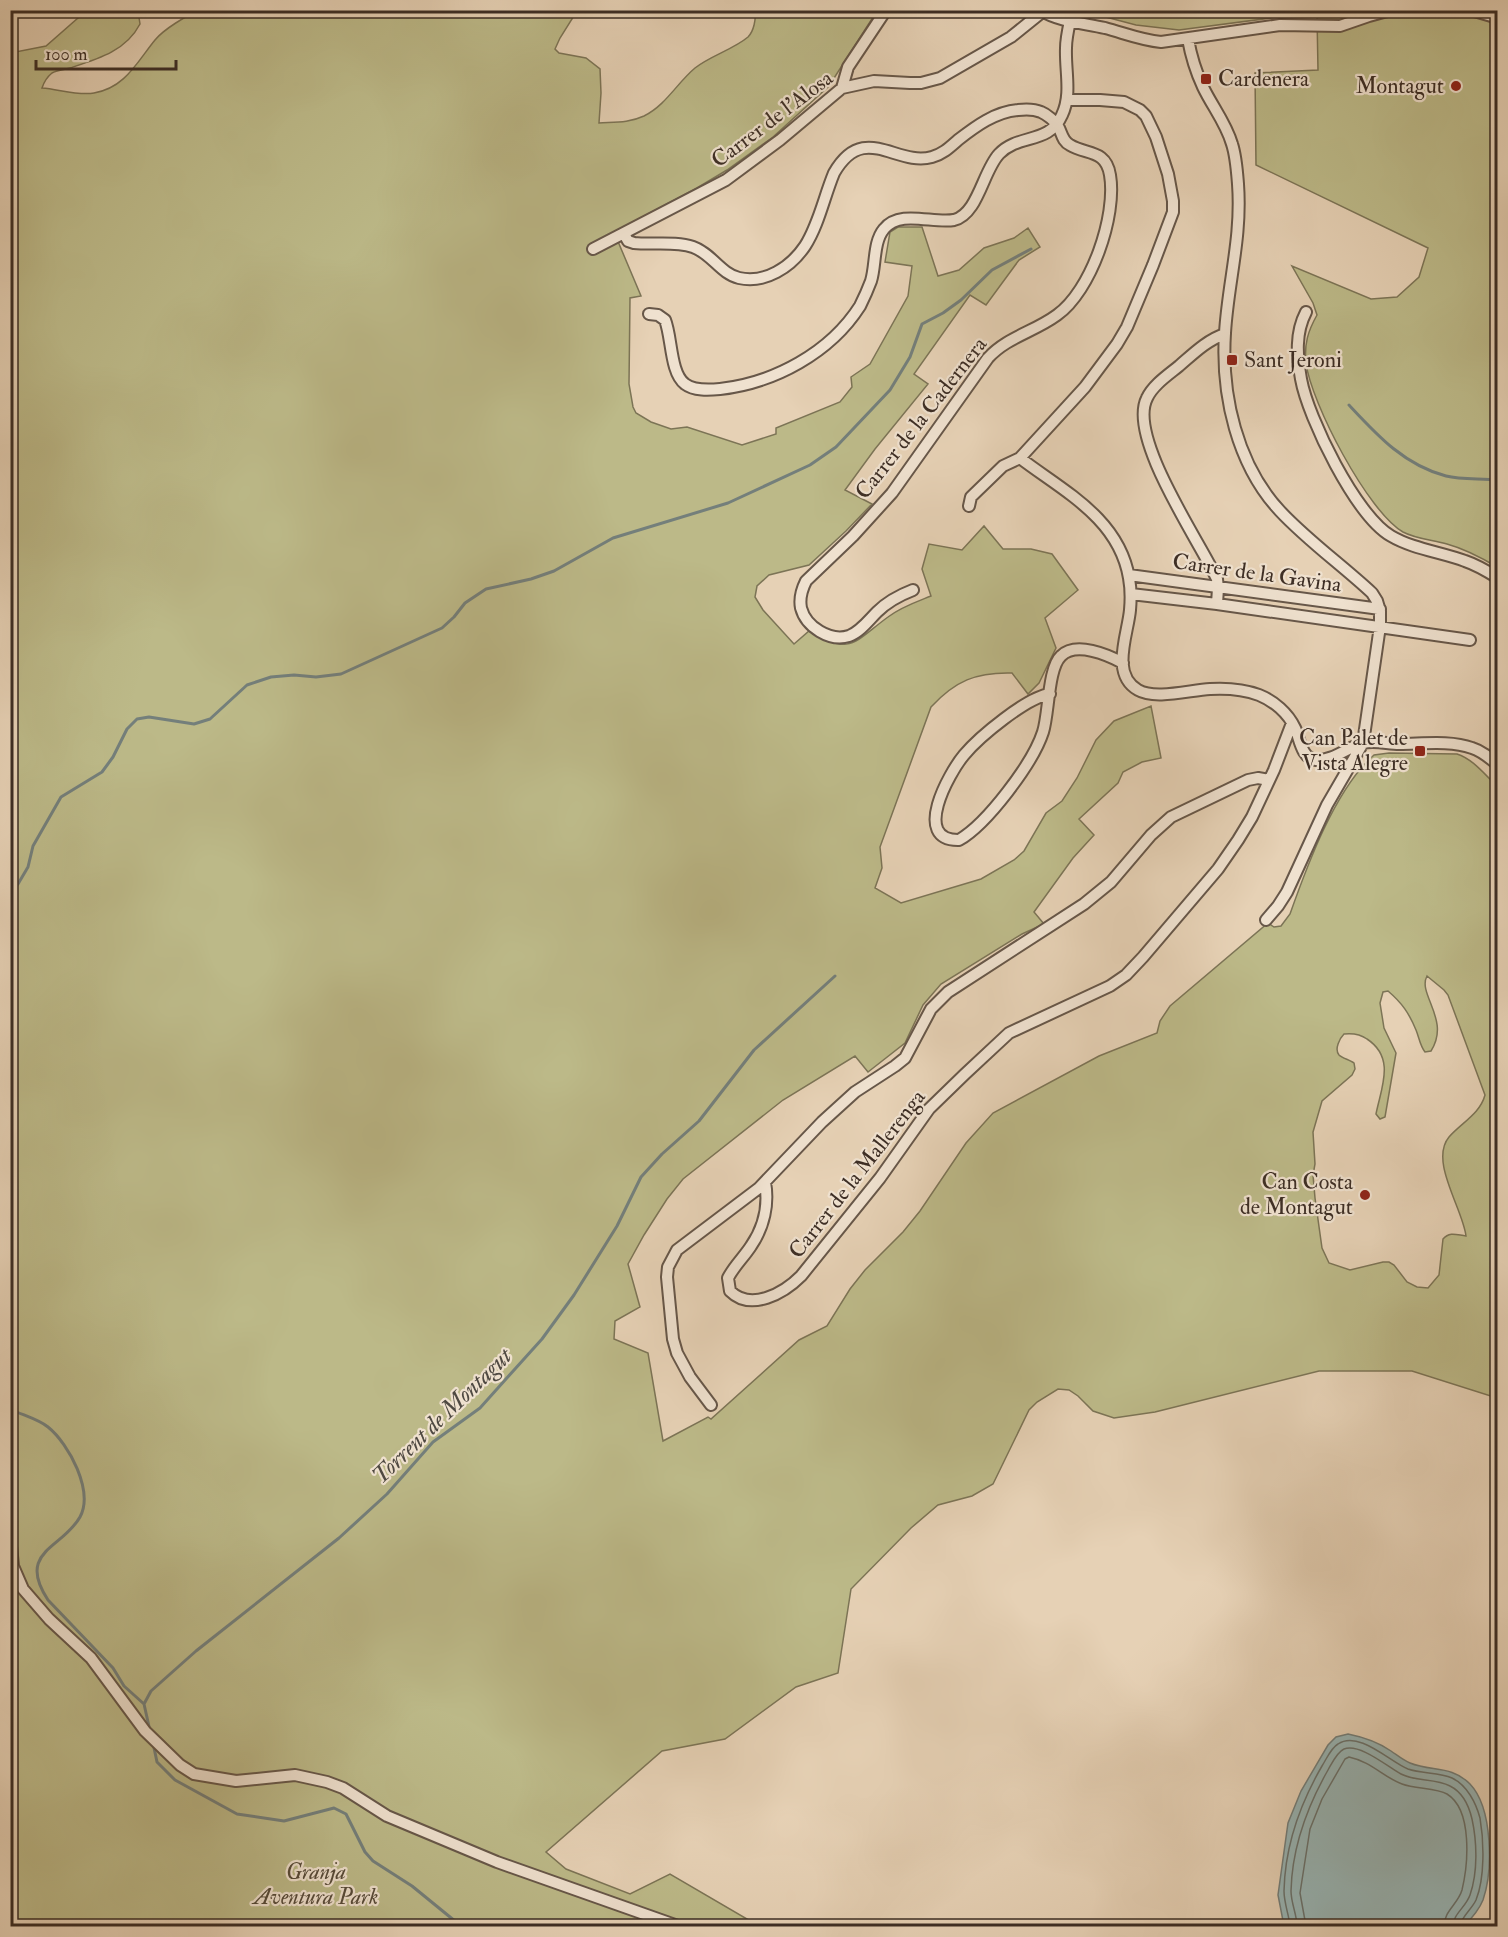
<svg xmlns="http://www.w3.org/2000/svg" width="1508" height="1937" font-family="'IM FELL Double Pica',serif">
<style>
.green{fill:#bcb988;stroke:#7c7456;stroke-width:1.5;fill-rule:evenodd}
.water{fill:#98b5b5;stroke:#747f7b;stroke-width:1.5}
.lines{fill:none;stroke-linecap:round;stroke-linejoin:round}
.shore{stroke:#6a726d;stroke-width:1.5}
.stream{stroke:#747f7b;stroke-width:3}
.street-casing{stroke:#675749;stroke-width:14}
.street{stroke:#efe1cf;stroke-width:10}
.poi-dot{fill:#8f2418;stroke:#efe1cf;stroke-width:2}
.labels{text-anchor:middle;dominant-baseline:central;stroke-width:4.5;stroke-linejoin:round;paint-order:stroke}
.poi-label{font-size:22px;fill:#3d2e25;stroke:#efe1cf;text-anchor:end}
.street-label{font-size:22px;fill:#3d2e25;stroke:#efe1cf}
.park-label{font-size:22px;font-style:italic;fill:#564a39;stroke:#efe1cf}
.water-label{font-size:24px;font-style:italic;fill:#4f4942;stroke:#efe1cf}
</style>
<rect width="100%" height="100%" fill="#e6d1b5"/>
<filter id="stains"><feTurbulence type="fractalNoise" baseFrequency=".00333" numOctaves="4"/><feColorMatrix values="0 0 0 0 .2 0 0 0 0 .09 0 0 0 0 .02 0 0 0 .5 -.17"/></filter>
<radialGradient id="worn" r=".72"><stop offset=".6" stop-color="#630" stop-opacity="0"/><stop offset="1" stop-color="#630" stop-opacity=".3"/></radialGradient>
<!-- green -->
<path class="green" d="M86,11H138L140,24C126,51 98,59 70,68C64,70 57,70 52,73C47,77 44,82 42,88C58,89 78,96 94,93C125,88 137,62 155,40C164,29 186,16 198,11H577L560,38L555,49L559,53L586,58L600,69L601,93L599,123C615,122 629,123 644,116C666,105 677,83 695,68C710,56 734,49 748,37C754,31 756,19 755,11H877L829,86L773,137L727,170L697,188L614,232L641,296L630,298L629,384L633,407L636,413L651,422L671,429L687,427L742,445L776,434V428L840,402L852,387L851,377L870,364L908,296L912,266L885,262L890,232L898,227H922L938,276L959,270L984,248L1014,238L1028,228L1040,247L1019,260L986,305L970,295L914,374L928,384L875,449L845,490L872,504L846,531L809,565L769,575L757,586L755,597L763,610L794,644L809,631C851,657 855,641 888,617C901,607 916,602 931,596L922,569L929,544L962,550L984,526L1003,549H1031L1052,554L1078,590L1045,618L1056,648L1039,683L1028,694L1012,673C976,672 955,681 931,707L880,847L882,868L875,888L901,903L981,879L1014,860L1024,851L1046,813L1062,801L1077,778L1096,740L1114,721L1151,706L1161,758L1142,762L1123,772L1118,783L1079,819L1094,835L1073,858L1034,912L1044,924L1022,934L941,984L923,1005L905,1043L868,1072L855,1056L783,1100L683,1179L667,1199L644,1235L628,1264L640,1307L615,1321L614,1339L648,1353L663,1441L708,1417L711,1419L799,1340L827,1326L850,1289L865,1270L903,1232L920,1211L966,1143L993,1113L1099,1056L1157,1033L1160,1021L1170,1006L1268,923L1274,927L1281,926L1290,914C1307,866 1335,789 1374,755L1389,753L1457,754C1473,759 1485,775 1497,786V1398L1412,1371H1319L1155,1412L1114,1418L1093,1411L1078,1396L1069,1390L1058,1389L1037,1402L1029,1410L993,1484L972,1496L938,1505L911,1528L851,1589L838,1673L796,1687L725,1739L662,1751L546,1852L566,1869L630,1894L670,1874L759,1926H11L10,53L46,46ZM1427,976L1444,990L1448,995L1485,1095C1480,1114 1461,1123 1449,1137C1429,1161 1463,1209 1466,1236C1457,1235 1450,1231 1443,1239L1439,1275L1428,1288L1417,1287L1407,1282L1394,1265L1389,1262H1383L1350,1270L1329,1263L1322,1248L1315,1198L1313,1175L1315,1164L1313,1132L1322,1101L1352,1075L1355,1069L1354,1063C1350,1060 1342,1058 1339,1055C1334,1049 1340,1038 1344,1034C1353,1033 1360,1034 1367,1039C1396,1058 1381,1088 1376,1114L1380,1119L1385,1117L1396,1053L1384,1028L1380,1003L1383,992L1388,991C1402,1003 1409,1013 1416,1030C1419,1037 1420,1046 1425,1052L1431,1051C1451,1020 1417,994 1427,976Z
M1083,11H1497V567C1482,558 1465,549 1447,544C1433,540 1416,539 1403,532C1368,512 1311,403 1306,363C1304,344 1308,331 1317,315L1313,303L1292,266L1371,299L1397,297L1419,277L1428,248L1256,165L1255,73L1318,70L1317,16L1294,15L1179,30L1136,25Z"/>
<!-- water -->
<path class="water" d="M1348,1734C1363,1737 1378,1742 1391,1751C1397,1755 1403,1760 1410,1763C1432,1772 1451,1765 1470,1784C1493,1808 1493,1871 1483,1900C1479,1910 1471,1919 1464,1926H1284L1278,1895L1288,1823L1301,1791L1328,1745L1336,1737Z"/>
<g class="lines">
<!-- shore -->
<path class="shore" d="M1290,1926C1289,1915 1284,1903 1284,1891C1285,1845 1300,1804 1322,1766C1327,1758 1331,1748 1338,1744C1359,1730 1390,1762 1408,1769C1422,1774 1439,1772 1452,1778C1467,1785 1476,1803 1480,1818C1484,1841 1485,1878 1476,1900C1472,1909 1461,1917 1460,1926
M1297,1926C1297,1915 1291,1903 1291,1891C1292,1847 1307,1807 1328,1770C1332,1763 1337,1752 1344,1749C1360,1743 1388,1767 1401,1774C1416,1782 1435,1778 1450,1786C1462,1792 1469,1806 1472,1819C1477,1842 1478,1872 1470,1895C1466,1907 1453,1914 1453,1926
M1306,1926L1300,1893L1310,1829L1322,1799L1345,1759L1349,1757C1372,1762 1383,1777 1402,1784C1415,1789 1436,1788 1447,1794C1473,1810 1468,1865 1462,1890C1458,1904 1444,1911 1444,1926"/>
<!-- stream -->
<path class="stream" d="M1349,405C1377,435 1404,465 1446,476C1462,480 1481,478 1498,480
M10,893L18,884L28,867L33,846L61,797L102,772L113,757L127,729L137,719L149,717L194,724L210,719L247,685L271,677L294,675L316,677L341,674L442,628L454,617L465,603L486,589L531,579L554,571L613,538L728,503L810,465L836,447L890,390L910,357L922,324L943,313L961,300L992,270L1031,249
M10,1409C22,1415 38,1419 48,1427C69,1444 94,1491 80,1517C62,1549 16,1551 48,1600L113,1668L124,1686L144,1704L150,1731
M144,1704L151,1691L196,1651L339,1538L387,1494L433,1442L480,1408L542,1339L574,1295L617,1226L641,1177L662,1154L699,1121L754,1050L835,976
M153,1743L157,1762L175,1780L237,1814L284,1821L334,1808L346,1814L365,1852L373,1861L412,1886L461,1926"/>
<defs>
<path id="street" d="M1040,10C1060,22 1083,23 1105,28C1124,33 1141,40 1161,42L1280,25L1340,26L1369,16L1391,10
M1471,10L1498,18
M1188,39C1191,56 1196,72 1203,87C1212,106 1226,123 1232,144C1236,156 1237,171 1238,184C1242,238 1228,282 1225,333C1221,395 1237,465 1280,511C1308,541 1342,565 1372,593L1377,601L1380,611V626L1363,743L1327,805L1287,892L1278,906L1266,920
M842,88L848,67L886,10
M624,234L628,241L634,243C653,245 675,241 693,247C711,253 721,274 739,278C765,284 791,267 805,246C819,224 824,197 834,173C864,121 896,167 932,157C943,154 950,147 958,140C976,126 995,112 1018,110C1026,109 1034,109 1041,112C1046,114 1055,121 1058,126C1062,133 1062,141 1070,145C1086,155 1106,149 1110,175C1117,216 1091,291 1057,315C1034,332 1007,337 988,358L892,493L853,536L806,581C802,589 799,598 801,608C806,627 830,642 849,636C860,632 869,620 877,612C887,602 900,595 913,590
M593,249L726,180L780,140L842,88L874,81L910,83H921L940,78L1011,37L1042,12
M1306,312C1295,333 1297,356 1301,379C1308,418 1356,516 1391,536C1413,549 1441,552 1465,561C1477,565 1487,571 1498,578
M649,314L658,315L665,320C672,337 670,373 685,384C694,391 709,390 720,389C774,383 830,353 860,306C864,298 868,289 871,281C876,265 873,242 884,229C900,209 933,224 954,220C978,214 983,171 999,154C1019,133 1049,145 1062,115C1072,94 1065,71 1066,48C1066,39 1068,30 1070,21
M1020,458C1063,491 1119,518 1129,578C1131,589 1131,599 1130,610C1128,634 1110,674 1138,690C1155,700 1190,690 1210,689C1227,688 1243,689 1259,695C1274,701 1288,713 1295,728C1300,739 1301,758 1316,760C1333,761 1348,747 1363,743C1374,740 1388,744 1399,744C1422,744 1450,740 1472,748C1482,751 1490,758 1498,765
M969,506L971,497L1003,466L1020,458L1085,387L1117,344L1127,327L1153,265L1173,212V201L1168,174L1156,137L1146,116L1140,110L1124,102L1100,100H1067
M1129,575L1380,609
M1131,594L1217,604L1470,640
M1217,604L1218,588L1217,579C1200,542 1127,437 1147,398C1153,385 1168,375 1179,366C1193,354 1207,340 1225,334
M1050,694C1027,697 979,737 964,755C949,773 911,841 959,840C987,824 1033,763 1043,732C1049,713 1048,668 1061,656C1076,641 1108,655 1123,663
M765,1182C769,1204 764,1227 751,1246C744,1257 734,1266 728,1278L730,1291C751,1312 784,1293 801,1276L880,1178L929,1109L965,1074L1009,1033L1110,986L1126,975L1143,957L1218,869L1238,840L1252,817L1274,770L1292,723
M711,1405L690,1377L677,1353L673,1339L667,1277L668,1267L677,1250L759,1188L822,1122L855,1092L895,1066L905,1058L931,1009L948,992L1084,904L1111,882L1151,835L1171,817L1248,780L1258,778L1269,780
M10,1536L13,1566L23,1589L49,1619L91,1658L145,1731L180,1765L194,1774L236,1781L295,1775L327,1782L343,1788L387,1816L497,1862L678,1926"/>
</defs>
<!-- street casing -->
<use href="#street" class="street-casing"/>
<!-- street -->
<use href="#street" class="street"/>
</g>
<!-- markers -->
<g class="poi-dot">
<rect x="1200" y="73" width="12" height="12" rx="3"/>
<circle cx="1456" cy="86" r="6"/>
<rect x="1226" y="354" width="12" height="12" rx="3"/>
<rect x="1414" y="745" width="12" height="12" rx="3"/>
<circle cx="1365" cy="1195" r="6"/>
</g>
<g class="labels">
<!-- poi labels -->
<g class="poi-label">
<text x="1218" y="79" text-anchor="start">Cardenera</text>
<text x="1444" y="86">Montagut</text>
<text x="1244" y="360" text-anchor="start">Sant Jeroni</text>
<text x="1408" y="738">Can Palet de<tspan x="1408" dy="25">Vista Alegre</tspan></text>
<text x="1353" y="1182">Can Costa<tspan x="1353" dy="25">de Montagut</tspan></text>
</g>
<!-- street labels -->
<g class="street-label">
<text transform="translate(772 119) rotate(-37)">Carrer de l'Alosa</text>
<text transform="translate(921 418) rotate(-52)">Carrer de la Cadernera</text>
<text transform="translate(1257 573) rotate(8)">Carrer de la Gavina</text>
<text transform="translate(857 1174) rotate(-52)">Carrer de la Mallerenga</text>
</g>
<!-- park labels -->
<g class="park-label">
<text x="316" y="1872">Granja<tspan x="316" dy="25">Aventura Park</tspan></text>
</g>
<!-- water labels -->
<g class="water-label">
<text transform="translate(442 1416) rotate(-44)">Torrent de Montagut</text>
</g>
</g>
<!-- margin -->
<rect width="1508" height="1937" fill="none" stroke="#e6d1b5" stroke-width="36"/>
<rect x="12" y="12" width="1484" height="1913" fill="none" stroke="#3d2e25" stroke-width="3"/>
<rect x="18" y="18" width="1472" height="1901" fill="none" stroke="#3d2e25" stroke-width="1.5"/>
<!-- scale -->
<path d="M36 60v9h140v-9" fill="none" stroke="#3d2e25" stroke-width="3"/>
<text x="45" y="60" font-size="18" fill="#3d2e25" stroke="#efe1cf" stroke-width="4.5" paint-order="stroke">100 m</text>
<rect width="100%" height="100%" filter="url(#stains)"/>
<rect width="100%" height="100%" fill="url(#worn)"/>
</svg>
